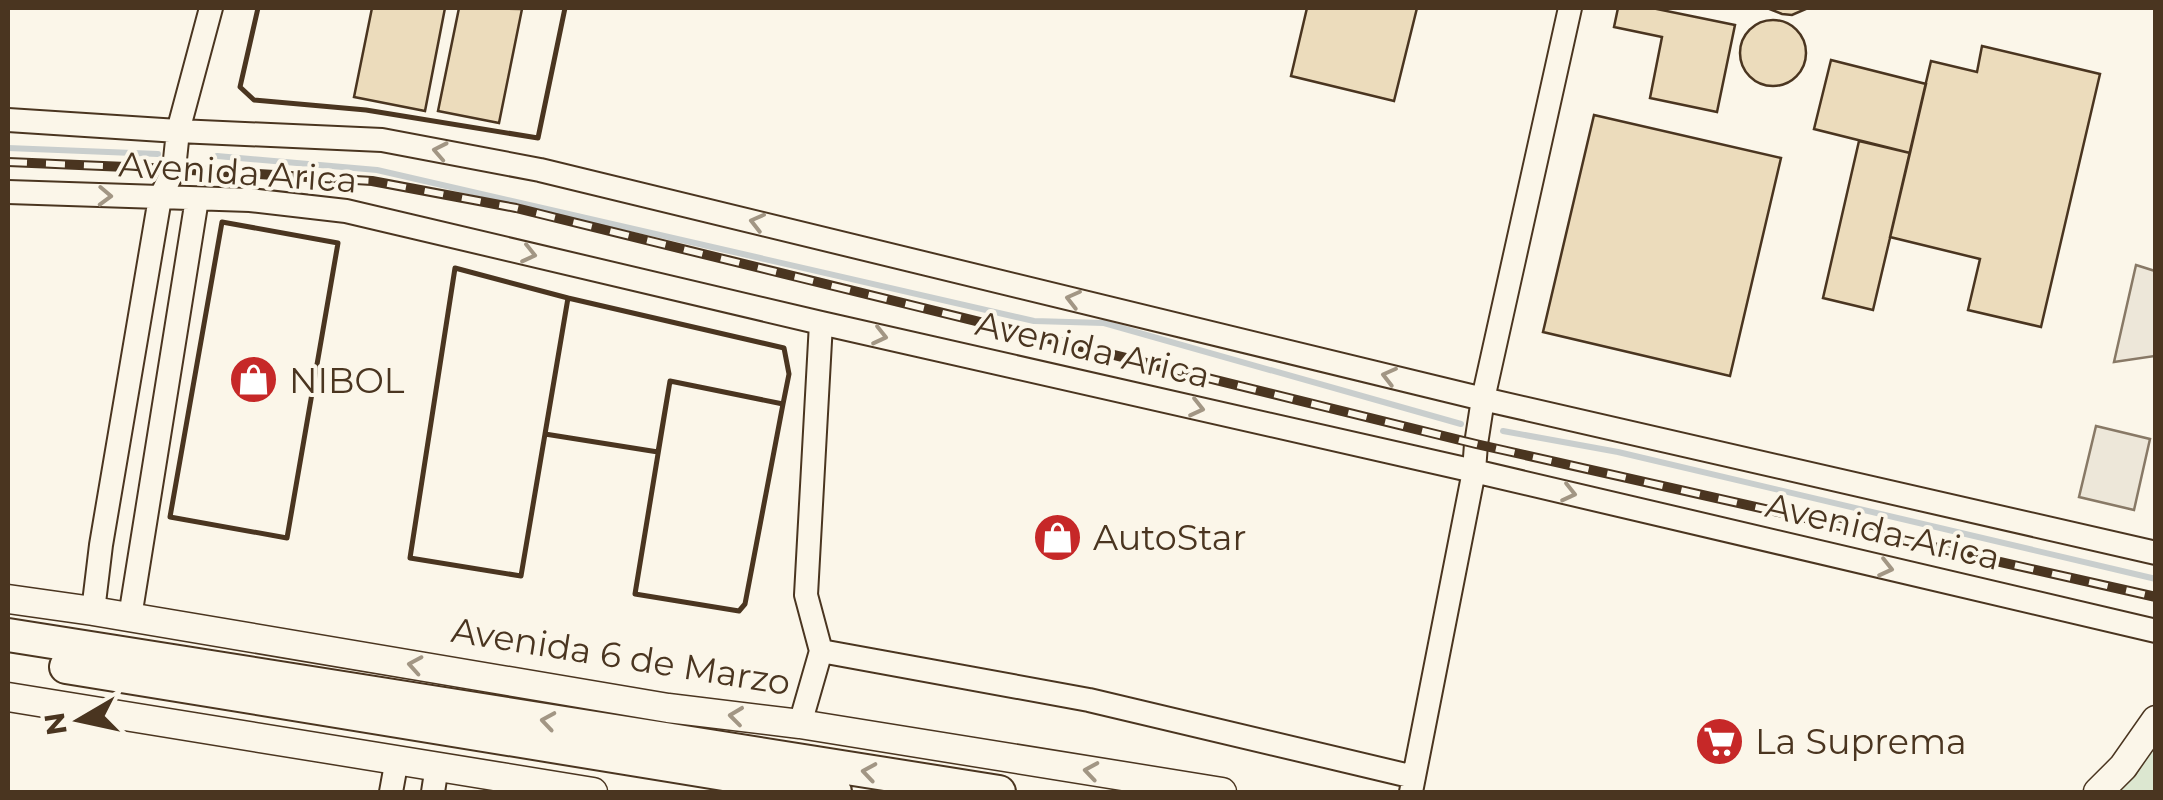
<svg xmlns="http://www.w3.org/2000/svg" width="2163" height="800" font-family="Montserrat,sans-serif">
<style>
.green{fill:#dce7d0;stroke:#887966;stroke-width:2.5}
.parking{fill:#ede7d9;stroke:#887966;stroke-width:2.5}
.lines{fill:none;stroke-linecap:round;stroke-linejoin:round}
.stream{stroke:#c9cecd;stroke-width:6}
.building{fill:#ecdcbc;stroke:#4a3520;stroke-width:2.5}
.minor-casing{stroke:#4a3520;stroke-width:26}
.major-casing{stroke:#4a3520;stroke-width:31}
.highway-casing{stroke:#4a3520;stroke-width:36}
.minor{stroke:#fbf6e9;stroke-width:22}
.major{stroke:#fbf6e9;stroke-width:28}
.highway{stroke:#fbf6e9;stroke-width:32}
.rail-casing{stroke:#4a3520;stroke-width:10}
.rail{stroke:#fbf6e9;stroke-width:6;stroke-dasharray:19;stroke-linecap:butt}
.wall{stroke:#4a3520;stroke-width:5}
.oneway{stroke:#a29684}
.labels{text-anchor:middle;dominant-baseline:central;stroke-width:8;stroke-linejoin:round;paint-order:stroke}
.street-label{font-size:35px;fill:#4a3520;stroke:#fbf6e9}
.poi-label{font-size:35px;fill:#4a3520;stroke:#fbf6e9;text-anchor:start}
</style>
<rect width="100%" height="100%" fill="#fbf6e9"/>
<!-- green -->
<path class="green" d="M2155,741V792H2117L2135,775Z"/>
<!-- parking -->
<path class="parking" d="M2136,265L2155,271V356L2114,362Z
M2096,426L2150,439L2134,510L2079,497Z"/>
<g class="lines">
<!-- stream -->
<path class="stream" d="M8,148L158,154
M217,156L377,170L1034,321L1104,323L1461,424
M1503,431L1618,452L2156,579"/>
</g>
<!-- building -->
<path class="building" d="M372,8H445L425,111L354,97Z
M459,8L522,9L499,123L438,111Z
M1307,8H1417L1394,101L1291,76Z
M1618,8H1652L1735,25L1717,112L1650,98L1662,37L1614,27Z
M1767,8H1808L1792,15L1782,14Z
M1740 53a33 33 0 1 1 66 0a33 33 0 1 1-66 0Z
M1982,46L2100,74L2041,327L1968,310L1980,259L1890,237L1931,61L1977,72Z
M1831,60L1926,84L1910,153L1814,129Z
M1594,115L1781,158L1730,376L1543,332Z
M1859,141L1910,153L1873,310L1823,298Z"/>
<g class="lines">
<defs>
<path id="minor" d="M8,120L178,131L382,140L540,170L1483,399L2156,553
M8,192L250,200L346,211L821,323L1474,471L2156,631
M93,611L101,545L160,198L174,169L178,131L211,8
M130,617L197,199
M821,651L1089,700L1414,777
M800,724L821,651L806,595L821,323
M391,792L397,759
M433,792L437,766
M1411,792L1474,471L1476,444L1483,399L1570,8"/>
<path id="major" d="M8,599L93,611L668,708L800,724L1222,792
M8,697L593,792
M2098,792L2123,767L2156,720"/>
<path id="highway" d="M8,635L999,792
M66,667L835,792"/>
</defs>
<!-- minor casing -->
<use href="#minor" class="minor-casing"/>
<!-- major casing -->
<use href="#major" class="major-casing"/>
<!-- highway casing -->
<use href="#highway" class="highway-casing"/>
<!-- minor -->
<use href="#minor" class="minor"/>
<!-- major -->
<use href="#major" class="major"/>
<!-- highway -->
<use href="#highway" class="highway"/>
<defs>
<path id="rail" d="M8,162L174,169L372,181L516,208L1476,444L2156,597"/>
</defs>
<!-- rail casing -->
<use href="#rail" class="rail-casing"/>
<!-- rail -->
<use href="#rail" class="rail"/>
<!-- wall -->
<path class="wall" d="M258,8L240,87L254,100L366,110L538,138L565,8
M222,222L338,243L287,538L170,517Z
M455,268L568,298L521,576L410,558Z
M568,298L784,348L789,374L783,404L670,381L658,452L545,434Z
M670,381L783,404L745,604L739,611L635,594Z"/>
</g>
<!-- one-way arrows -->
<defs><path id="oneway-chevron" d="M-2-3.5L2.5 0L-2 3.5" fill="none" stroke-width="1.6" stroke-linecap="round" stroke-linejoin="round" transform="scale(2.5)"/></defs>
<g class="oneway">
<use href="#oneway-chevron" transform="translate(440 151) rotate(-169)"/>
<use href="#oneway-chevron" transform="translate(105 196) rotate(2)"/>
<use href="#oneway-chevron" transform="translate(757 222) rotate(-166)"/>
<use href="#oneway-chevron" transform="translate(529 254) rotate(13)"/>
<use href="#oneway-chevron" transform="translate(1073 299) rotate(-166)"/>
<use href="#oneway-chevron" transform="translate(880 336) rotate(13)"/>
<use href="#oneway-chevron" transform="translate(1389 376) rotate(-166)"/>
<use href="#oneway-chevron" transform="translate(1197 408) rotate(13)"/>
<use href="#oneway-chevron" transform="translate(1569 493) rotate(13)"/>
<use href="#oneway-chevron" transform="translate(1886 568) rotate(13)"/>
<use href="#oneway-chevron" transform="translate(415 665) rotate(-170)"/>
<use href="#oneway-chevron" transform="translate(736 716) rotate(-173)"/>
<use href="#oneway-chevron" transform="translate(548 721) rotate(-171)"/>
<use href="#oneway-chevron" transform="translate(1091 771) rotate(-171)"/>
<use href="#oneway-chevron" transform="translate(869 772) rotate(-171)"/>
</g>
<!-- icons -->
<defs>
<symbol id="shop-disc" viewBox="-11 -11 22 22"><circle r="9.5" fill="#c62828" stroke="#fbf6e9"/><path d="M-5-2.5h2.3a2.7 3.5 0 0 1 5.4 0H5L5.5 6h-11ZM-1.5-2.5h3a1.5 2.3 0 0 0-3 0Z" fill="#fff"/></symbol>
<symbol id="supermarket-disc" viewBox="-11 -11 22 22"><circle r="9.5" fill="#c62828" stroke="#fbf6e9"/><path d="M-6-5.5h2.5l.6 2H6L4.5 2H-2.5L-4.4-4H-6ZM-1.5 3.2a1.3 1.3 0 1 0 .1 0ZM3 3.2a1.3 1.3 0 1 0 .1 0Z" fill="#fff"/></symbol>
</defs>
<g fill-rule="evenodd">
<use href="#shop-disc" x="226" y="352" width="55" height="55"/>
<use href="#shop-disc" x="1030" y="510" width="55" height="55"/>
<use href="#supermarket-disc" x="1692" y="714" width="55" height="55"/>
</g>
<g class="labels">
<!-- street labels -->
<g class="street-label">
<text transform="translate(238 172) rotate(4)">Avenida Arica</text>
<text transform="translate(1093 349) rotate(13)">Avenida Arica</text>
<text transform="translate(1883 531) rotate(13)">Avenida Arica</text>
<text transform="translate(621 656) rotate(9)">Avenida 6 de Marzo</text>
</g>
<!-- poi labels -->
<g class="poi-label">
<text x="289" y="380">NIBOL</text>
<text x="1093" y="537">AutoStar</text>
<text x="1755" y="741">La Suprema</text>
</g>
</g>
<!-- border -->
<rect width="2163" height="800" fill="none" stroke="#4a3520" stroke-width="20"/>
<!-- north arrow -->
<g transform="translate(80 720) rotate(261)" stroke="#fbf6e9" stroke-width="8" paint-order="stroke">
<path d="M0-8L18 38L0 25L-18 38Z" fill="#4a3520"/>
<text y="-15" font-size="28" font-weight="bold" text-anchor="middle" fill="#4a3520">N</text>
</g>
</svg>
